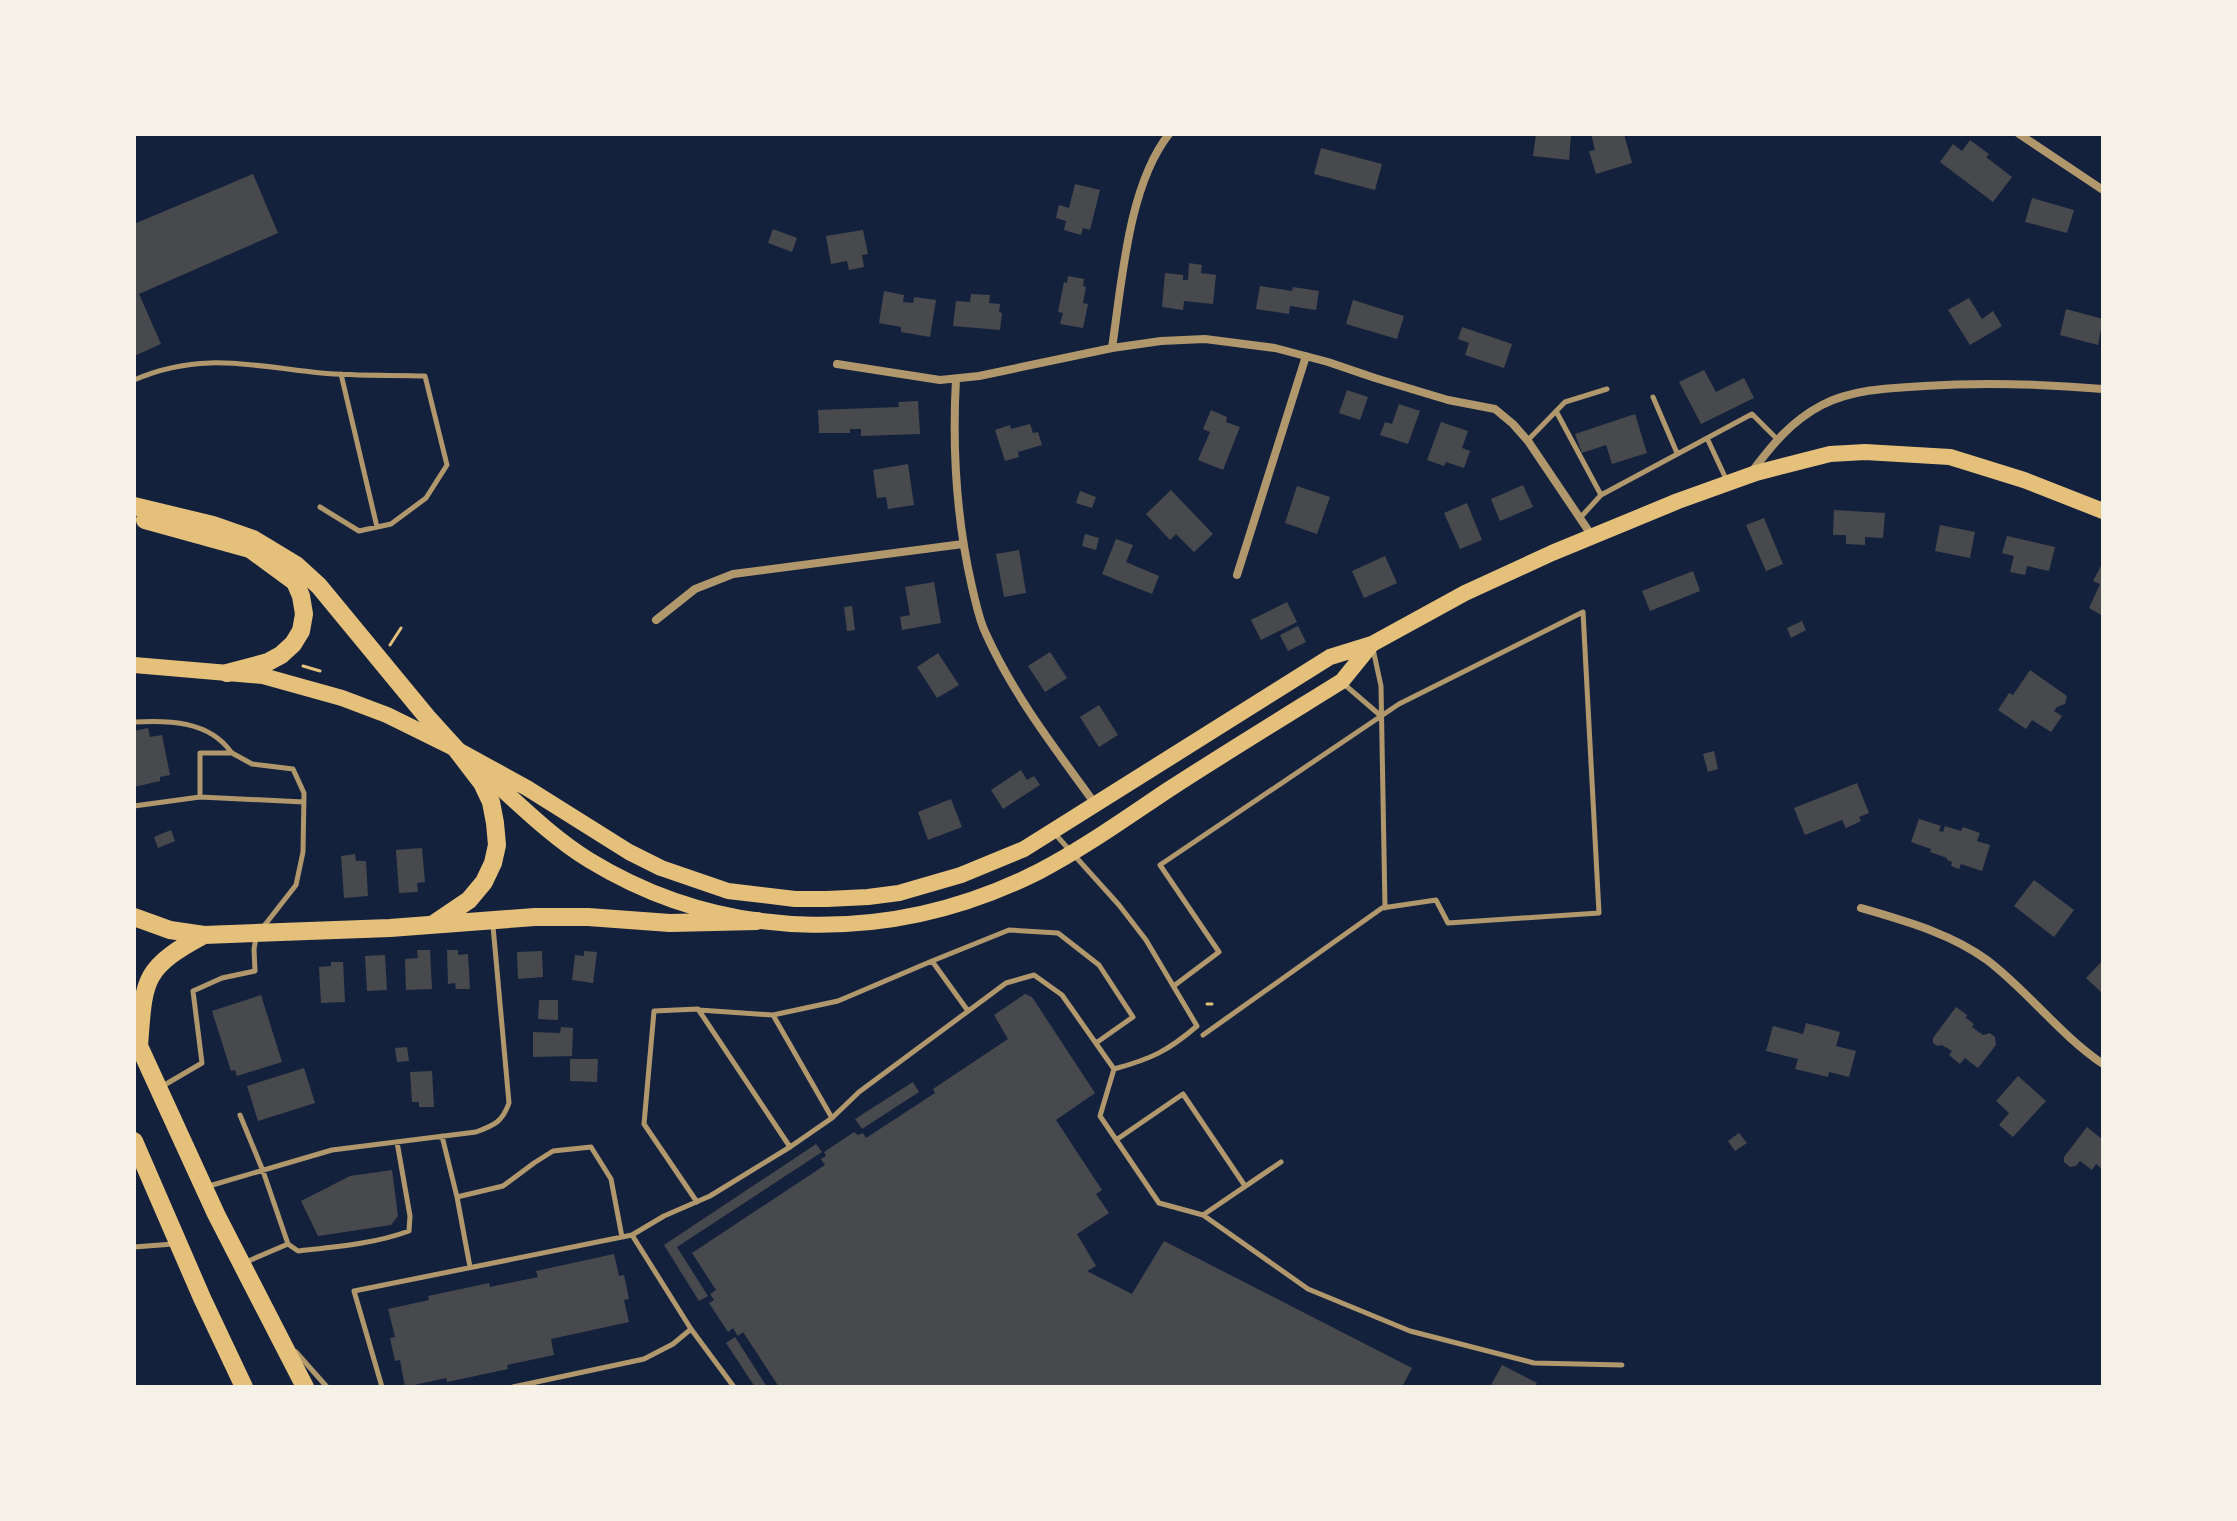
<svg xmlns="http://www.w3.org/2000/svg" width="2237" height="1521" font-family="'Noto Sans',sans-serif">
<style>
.building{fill:#48494c}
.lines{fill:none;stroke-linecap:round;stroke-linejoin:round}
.path{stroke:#e5c07b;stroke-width:3}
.service{stroke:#b1986c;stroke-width:5}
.minor{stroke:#b1986c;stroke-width:8}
.secondary{stroke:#e5c07b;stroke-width:16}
.trunk{stroke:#e5c07b;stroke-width:18}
</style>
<rect width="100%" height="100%" fill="#14213d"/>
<!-- building -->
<path class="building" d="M1536,134L1571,136L1569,160L1533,156Z
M1591,134H1624L1632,163L1596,174L1589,151L1595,150Z
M1970,140L1989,154L1986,157L2012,177L1993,202L1940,162L1953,144L1962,151Z
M1321,148L1382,164L1375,190L1314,174Z
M253,174L278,233L139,294L161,344L134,356V224Z
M1075,184L1100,190L1090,230L1083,228L1081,235L1064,230L1066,221L1056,218L1059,205L1069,208Z
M2032,198L2074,210L2067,233L2025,222Z
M773,229L797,238L792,252L768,243Z
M863,230L868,254L862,255L864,267L849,270L847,261L831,264L826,236Z
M1189,263L1202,265L1201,273L1216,275L1213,304L1184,301L1183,310L1162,307L1165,273L1183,275V280H1188Z
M1068,276L1084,279L1083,286L1086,287L1083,303L1088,304L1083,328L1060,324L1063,313L1058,312L1064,282L1067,283Z
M1260,286L1292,291L1293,287L1319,291L1316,310L1290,306L1289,314L1256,309Z
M884,291L904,295L903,302L913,303L914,297L936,300L930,337L901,332V327L879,323Z
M971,294L990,295L989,303L1000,304L999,312L1002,313L1000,330L953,326L956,301L970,302Z
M1969,298L1982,319L1993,311L2002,326L1970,345L1948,310Z
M1353,300L1404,316L1397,339L1346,324Z
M2066,309L2103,319L2098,345L2060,335Z
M1462,327L1512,344L1504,368L1465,355L1469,343L1458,339Z
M1704,370L1716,392L1744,378L1754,398L1701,424L1679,382Z
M1347,390L1368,397L1360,420L1339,413Z
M918,401L920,434L861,436V429H850V433H819L818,410L899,407L898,402Z
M1399,404L1420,411L1408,444L1380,435L1385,422L1392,424Z
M1211,410L1227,417L1226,422L1240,427L1223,470L1198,460L1210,432L1203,429Z
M1635,414L1647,453L1612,464L1606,445L1582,453L1575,434Z
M1441,422L1468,431L1462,448L1470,451L1464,468L1446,462L1444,466L1427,460Z
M1030,424L1033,433L1038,432L1042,445L1018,452L1019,457L1005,461L995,430L1010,425L1011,429Z
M908,464L914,505L888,509L886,497L877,498L873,470Z
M1523,485L1533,507L1500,521L1491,499Z
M1297,486L1330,497L1317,534L1285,523Z
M1171,490L1213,534L1194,552L1176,534L1170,540L1146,514Z
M1080,491L1096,497L1092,508L1076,503Z
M1467,503L1482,540L1460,549L1444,513Z
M1834,510L1885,513L1883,538L1865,537V545L1846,544V535H1833Z
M1764,518L1783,564L1766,571L1746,525Z
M1940,525L1975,532L1970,558L1935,551Z
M1085,534L1099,538L1096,550L1082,546Z
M2007,536L2055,547L2049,571L2027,566L2025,575L2010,572L2014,556L2002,553Z
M1116,539L1133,545L1126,562L1159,576L1152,594L1102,574Z
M1019,550L1026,593L1004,597L996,554Z
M1385,556L1397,583L1364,598L1352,571Z
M2103,562V616L2089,608L2100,584L2093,581Z
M1693,571L1700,591L1650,611L1642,591Z
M934,582L941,623L902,630L900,617L910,615L905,587Z
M1287,602L1297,622L1261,640L1251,620Z
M852,606L855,630L847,631L844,607Z
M1802,621L1806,630L1791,638L1787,628Z
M1298,626L1306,642L1288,651L1280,635Z
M1050,652L1067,678L1045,692L1028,666Z
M938,653L959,685L937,698L917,667Z
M2030,670L2067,696L2065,704L2057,707L2054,711L2062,716L2051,732L2032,720L2026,729L1998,710L2009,693L2013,695Z
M1099,705L1118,735L1099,747L1080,717Z
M148,728L150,737L162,735L170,775L160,777V781L134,787V731Z
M1714,751L1718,769L1708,772L1703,754Z
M1021,770L1027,780L1034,776L1040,785L1003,809L991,790Z
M1857,783L1869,813L1859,817L1861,821L1846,828L1842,820L1805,835L1794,808Z
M951,799L962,827L928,840L918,812Z
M1919,819L1941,826L1939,831L1943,832L1945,826L1961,831L1963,827L1980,833L1977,841L1990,845L1982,871L1961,864L1959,869L1951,866L1952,862L1947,860V858L1930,852L1931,849L1911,842Z
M171,830L175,841L158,848L154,837Z
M422,848L425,882L417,883L418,892L399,893L396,850Z
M355,854L356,861H366L368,896L344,898L341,856Z
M2034,880L2074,910L2054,937L2014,906Z
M417,950H430L432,989L406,990L405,959L418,958Z
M447,950H458V955L468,954L470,989H456L455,983L448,984Z
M542,951L543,977L518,979L517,952Z
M584,951L597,952L593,983L572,980L575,955L584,956Z
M385,955L387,990L367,991L365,956Z
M2103,960V994L2086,978Z
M331,962H343L345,1002L321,1003L319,967L331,966Z
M1025,994L1032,997L1095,1093L1056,1120L1102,1190L1096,1194L1109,1213L1077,1234L1096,1266L1087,1271L1132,1294L1164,1241L1412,1368L1402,1387H779L743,1332L738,1336L733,1328L728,1332L709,1303L714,1300L710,1294L716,1290L692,1253L825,1165L821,1159L826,1156L824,1152L854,1132L858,1135L863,1133L866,1138L935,1093L933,1089L1008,1039L994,1015Z
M261,995L282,1062L237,1076L235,1070L231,1071L212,1011Z
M539,1000H558V1020L538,1019Z
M1956,1007L1967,1015L1966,1018L1974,1024L1972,1027L1983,1035L1990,1033L1995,1037L1996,1045L1978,1068L1965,1058L1960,1064L1949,1055L1952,1051L1942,1045L1937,1046L1933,1043V1038Z
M1806,1023L1840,1032L1836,1046L1856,1051L1849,1077L1829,1072L1828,1077L1795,1069L1798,1059L1766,1051L1773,1026L1803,1034Z
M561,1027L573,1028L572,1056L533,1057V1032L560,1033Z
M407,1047L409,1061L397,1062L395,1048Z
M570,1059H598L597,1082L570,1081Z
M304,1068L315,1103L258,1121L247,1086Z
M432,1071L434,1107H419V1102H412L410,1072Z
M2018,1076L2046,1101L2013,1137L1999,1125L2009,1113L1996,1101Z
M913,1082L919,1092L862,1129L855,1119Z
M2087,1127L2103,1140V1170L2096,1164L2092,1170L2080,1161L2076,1166L2070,1167L2064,1162V1157Z
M1739,1133L1747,1143L1735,1151L1728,1141Z
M816,1144L822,1152L677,1247L708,1296L699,1301L664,1245Z
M392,1170L398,1216L391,1225L318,1236L301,1201L350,1176Z
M614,1254L619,1276L624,1275L629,1299L624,1300L629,1322L551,1339L554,1355L507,1365L508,1369L447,1382L446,1378L405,1387L400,1360L395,1361L390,1338L395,1337L388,1309L429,1300L428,1296L489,1283L490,1287L538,1277L536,1271Z
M735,1337L767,1387H755L726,1343Z
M1502,1365L1537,1383L1534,1387H1490Z"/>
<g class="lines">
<!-- path -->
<path class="path" d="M390,645L401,628
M303,666L320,671
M1207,1004H1212"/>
<!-- service -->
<path class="service" d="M341,374L377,527
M134,380C200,351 253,366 321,373C355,376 391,375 425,376L447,465L426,498L391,524L359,531L320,507
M1653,397L1677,453
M1556,411L1601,495L1580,518
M1707,438L1727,481
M1528,440L1565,402L1607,389
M1601,495L1752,414L1777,439
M1373,649L1381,686L1385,908
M1345,685L1381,716
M134,722C169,720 209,721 231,752
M200,797V753H232L252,764L293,769L304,793L303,852L296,885L264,926
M134,806L200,797L304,802
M1056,835L1119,905L1146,940L1197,1026C1168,1051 1151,1059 1114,1069
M932,961L1009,930L1058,933L1099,965L1133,1017L1096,1043
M1175,985L1219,952L1160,865L1399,704L1583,612L1599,913L1448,923L1436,900L1382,908L1203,1035
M699,1010L773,1015
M1114,1069L1100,1116L1159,1203L1203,1215L1308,1289L1410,1331L1534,1363L1622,1365
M161,1087L202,1063L193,991L222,978L255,971L254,949L256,938
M240,1115L263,1171L288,1244L246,1262
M832,1118L773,1015L838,1001L932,961L968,1011
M442,1136L457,1197
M1116,1140L1183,1094L1245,1186
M209,1186L332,1150L476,1132C495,1125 502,1122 509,1103L493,926
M697,1202L644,1124L654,1011L698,1009L790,1147
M1203,1215L1281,1162
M632,1235L691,1329L734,1387
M288,1244L298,1251C334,1247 374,1244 409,1231L410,1216L397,1142
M134,1247L173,1244
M470,1267L457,1197L503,1186L534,1163L553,1151L591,1147L611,1179L622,1237
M296,1352L327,1387
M134,1386V1387
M382,1387L354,1291L632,1235L664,1216L710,1196L790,1147L832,1118L859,1092L1006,983L1034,975L1062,995L1114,1069
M513,1387L644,1359L673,1344L691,1329"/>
<!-- minor -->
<path class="minor" d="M2019,134L2103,190
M1112,348C1122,282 1128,186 1169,134
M837,364L940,380L979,376L1112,348L1161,341L1205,339L1275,348L1328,362L1375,378L1448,400L1495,409L1513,424L1528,441L1592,536
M956,379C952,451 956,517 972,587C976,603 979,620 986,634C1014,696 1056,750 1096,805
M1751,473C1771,446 1791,421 1822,405C1853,389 1890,388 1924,386C1984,382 2044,384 2103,389
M1237,575L1306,356
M656,620L695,589L733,574L963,544
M1861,908C1905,921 1950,933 1987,960C2028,991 2060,1035 2103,1064"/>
<!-- secondary -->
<path class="secondary" d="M134,665L263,676L342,698L387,715L456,749L527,788L629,852L661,868L728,891L795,899H827L868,897L899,893L961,875L1024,849L1330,657L1372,644L1465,593L1552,553L1678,501L1756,473L1830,454L1865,452L1950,457L2024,480L2103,511
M482,771C516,801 550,836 589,860C728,945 896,944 1040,871C1084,848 1126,818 1168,790C1225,753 1284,717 1342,681L1372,644"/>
<!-- trunk -->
<path class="trunk" d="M134,506L213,525L253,539L296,565L319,586L427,717L456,749L482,783L491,802L495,823L497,845L493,863L484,882L469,900L435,923
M145,520L250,549L295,582L301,596L304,614L301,631L293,644L281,655L268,662L227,673
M134,917L170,930L204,935L390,928L535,917H588L670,923L757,921
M134,1035L216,1214L305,1387
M139,1046C144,980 142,968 204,935
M134,1141L202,1298L244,1387"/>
</g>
<!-- border -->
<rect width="2237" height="1521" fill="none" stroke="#f6f1e7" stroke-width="272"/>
</svg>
